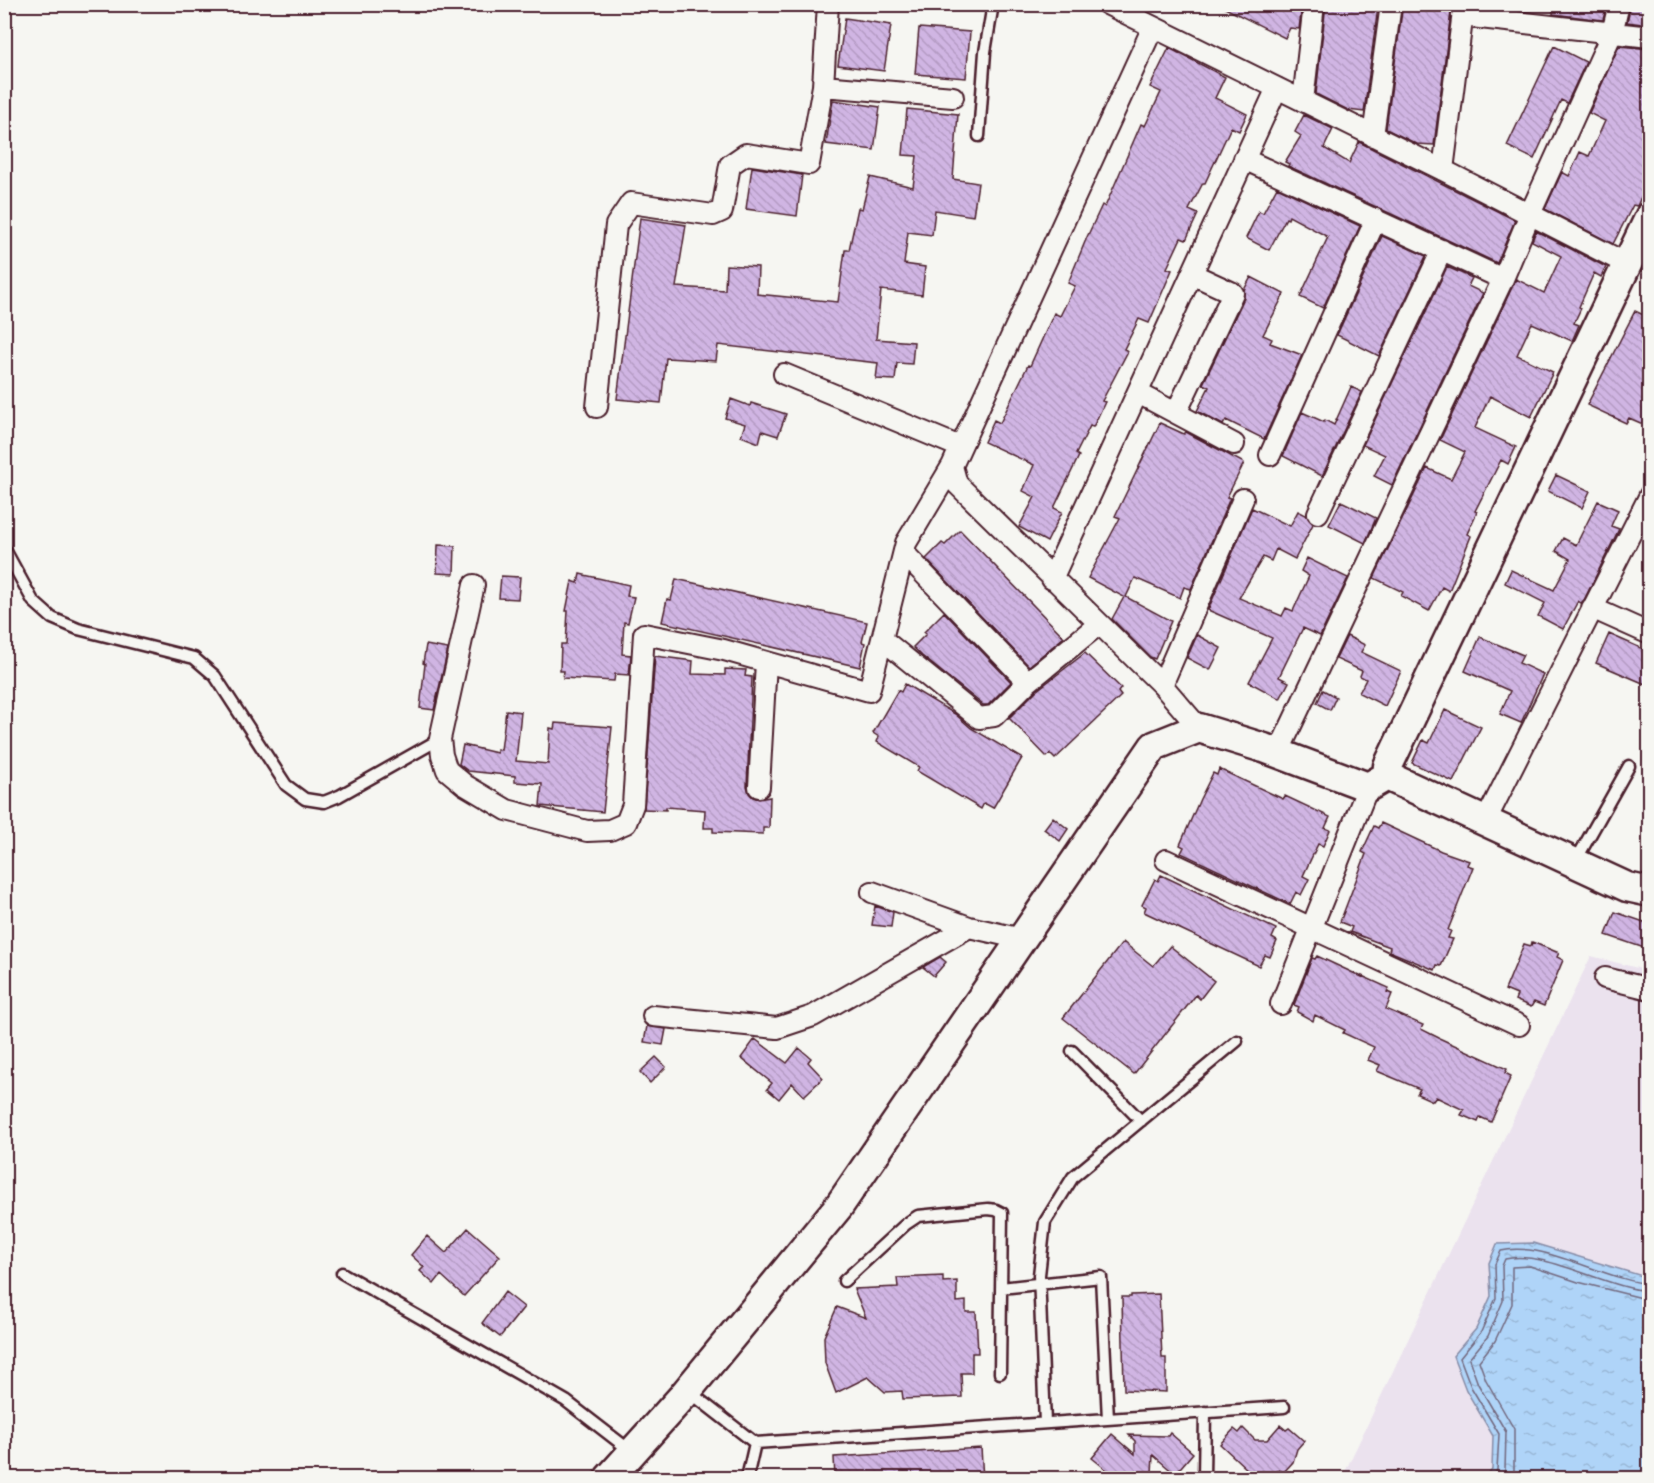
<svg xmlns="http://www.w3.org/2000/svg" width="1654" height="1483" font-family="'Playpen Sans',sans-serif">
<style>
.built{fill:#ebe2ee}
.water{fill:url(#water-ripples);stroke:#878ca6;stroke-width:1.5}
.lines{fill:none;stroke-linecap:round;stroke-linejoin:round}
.shore{stroke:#72677d;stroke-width:1.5}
.building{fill:url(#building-back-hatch);stroke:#4a1f2b;stroke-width:1.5}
.lane-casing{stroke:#4a1f2b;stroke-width:15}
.street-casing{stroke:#4a1f2b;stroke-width:24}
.secondary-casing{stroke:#4a1f2b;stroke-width:33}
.lane{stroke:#f6f6f2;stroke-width:10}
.street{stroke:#f6f6f2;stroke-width:20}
.secondary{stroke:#f6f6f2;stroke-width:28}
</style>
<defs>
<pattern id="water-ripples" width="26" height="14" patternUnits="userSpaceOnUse" patternTransform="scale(1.5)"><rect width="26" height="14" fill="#afd4f8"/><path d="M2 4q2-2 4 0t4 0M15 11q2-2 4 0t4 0" fill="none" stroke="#98b6d5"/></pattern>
<pattern id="building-back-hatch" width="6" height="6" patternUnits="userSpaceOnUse" patternTransform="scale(1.5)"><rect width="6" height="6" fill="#d0b5e3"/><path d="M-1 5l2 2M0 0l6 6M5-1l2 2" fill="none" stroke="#b49bc3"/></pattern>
</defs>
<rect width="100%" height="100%" fill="#f6f6f2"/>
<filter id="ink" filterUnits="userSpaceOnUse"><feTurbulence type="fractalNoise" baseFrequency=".0167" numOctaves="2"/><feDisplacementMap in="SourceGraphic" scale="12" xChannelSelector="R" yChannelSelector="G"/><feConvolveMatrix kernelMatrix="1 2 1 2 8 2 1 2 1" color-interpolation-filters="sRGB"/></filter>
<g filter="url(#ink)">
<!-- built -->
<path class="built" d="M1591,956L1649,971V1478H1342Z"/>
<!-- water -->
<path class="water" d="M1533,1243L1649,1278V1478H1484L1492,1469L1493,1436L1466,1390L1453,1356L1476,1329L1491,1296L1489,1263L1497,1244Z"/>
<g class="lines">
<!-- shore -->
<path class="shore" d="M1492,1478L1497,1470L1499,1434L1471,1387L1460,1358L1481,1332L1496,1298L1495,1264L1501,1251C1543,1240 1605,1280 1650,1284
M1502,1478L1505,1470L1506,1432L1478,1384L1469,1359L1488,1336L1503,1301L1502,1266L1505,1259C1544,1249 1608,1289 1650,1291
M1512,1478L1514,1470V1429L1486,1380L1479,1361L1495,1341L1512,1304V1267L1530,1266L1578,1282L1650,1300"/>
</g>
<!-- building -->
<path class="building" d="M1217,4H1302L1299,29L1290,28L1285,38Z
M1326,4L1378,7L1364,112L1348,110L1316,94Z
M1403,4H1452L1434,145L1417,144L1386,129Z
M1553,4H1607L1603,20L1553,14Z
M1631,4H1650V25L1627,22Z
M845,18L891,25L884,71L838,65Z
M919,28L970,32L966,78L915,74Z
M1554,46L1586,62L1567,103L1561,100L1534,159L1507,146Z
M1619,46L1650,49V177L1637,206L1633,205L1613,244L1545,209L1562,172L1569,176L1580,152L1589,156L1605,121L1589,113Z
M1169,48L1225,77L1215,98L1247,114L1239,131L1231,127L1205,183H1203L1189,210L1198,214L1186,240L1181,238L1167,268L1172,270L1149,323L1139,319L1124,349L1128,351L1102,401L1105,402L1093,427L1090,426L1076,454L1079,456L1054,508L1062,512L1047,542L1019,527L1035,497L1023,491L1034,465L984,442L994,420L1000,423L1028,365L1030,366L1054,313L1060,316L1075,286L1068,283L1087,237L1102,205L1105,207L1141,124L1145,126L1161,92L1150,87Z
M833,100L880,107L874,150L826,144Z
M907,109L958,114L953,179L978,183L973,216L935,210L932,235L908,232L904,264L925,267L922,295L881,290L876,339L914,342L912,364L897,363L895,380L876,379L878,363L718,345L716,361L666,358L661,403L617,399L640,218L686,225L676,287L725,290L726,265L758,267L757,294L838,302L845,250H849L858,208L862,209L870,177L913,187L917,156L903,155Z
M1304,115L1333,129L1324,148L1349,163L1359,142L1515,220L1497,263L1288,166L1289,164L1285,162L1301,136L1295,132Z
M752,167L802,175L797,216L746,209Z
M1277,187L1360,226L1323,308L1300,297L1328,237L1289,216L1288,219L1286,218L1269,250L1246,238L1259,211L1263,213Z
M1536,231L1606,267L1601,277L1594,273L1579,307L1581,308L1574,323L1579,325L1572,341L1532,323L1531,325L1517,355L1553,372L1531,417L1490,396L1475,428L1516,447L1508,464L1501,460L1475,511L1477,512L1467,534L1471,536L1449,591L1442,587L1429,611L1401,596L1403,592L1374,578L1427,468L1451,479L1465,452L1440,440L1516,279L1544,293L1561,256L1532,241Z
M1382,236L1426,256L1379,356L1337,335Z
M1447,267L1472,278L1468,286L1483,293L1392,485L1374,476L1385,455L1363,445Z
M1251,277L1284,294L1263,335L1272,339L1270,343L1302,355L1264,439L1226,420L1223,425L1197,411L1209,387L1203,384L1244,298V290Z
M1635,311L1650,318V427L1629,418L1626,423L1587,405Z
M1351,387L1362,392L1322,476L1283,456L1302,412L1324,422L1325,420L1334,425Z
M731,399L750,406L751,403L786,414L778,436L762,431L759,443L741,436L745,424L725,418Z
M1160,423L1184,434L1186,432L1244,463L1227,497L1230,498L1191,589L1184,587L1180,598L1135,578L1126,597L1171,621L1155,659L1150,657L1112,619L1124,597L1088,578L1120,518L1115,516Z
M1556,475L1590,491L1582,508L1548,491Z
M1341,501L1376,518L1365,543L1329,525Z
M1598,501L1618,510L1611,526L1619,529L1584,600L1581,603L1578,601L1563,629L1538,616L1545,603L1505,583L1511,570L1554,590L1570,559L1556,551L1563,538L1576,545Z
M1252,508L1290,526L1298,511L1306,515L1313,524L1295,559L1276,549L1271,561L1263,557L1239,598L1282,616L1286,608L1293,611L1309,576L1301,571L1307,558L1348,578L1320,636L1303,628L1279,677L1289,682L1280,699L1249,682L1272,638L1208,610Z
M960,530L1064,637L1029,666L926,559L942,543L945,545Z
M438,545L455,546L454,574L437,573Z
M580,574L629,585L627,596L634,597L628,623L624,622L622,654L631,655L629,675L615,674L614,681L563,678L564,671H560L561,644H566L568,611H566L572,581L578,583Z
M501,576L520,577L518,599L499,598Z
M676,579L867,622L862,642L865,643L860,667L662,622L667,599L671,600Z
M944,612L1011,682L988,705H983L922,656L913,647L926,634L924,632Z
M1609,634L1650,652V686L1596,663Z
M1197,635L1221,648L1210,670L1187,658Z
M1347,636L1365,645L1361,652L1401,671L1385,706L1359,693L1366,679L1360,676L1362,671L1336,659Z
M1480,637L1523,655L1519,663L1543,674L1521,723L1500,714L1510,691L1465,671Z
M426,645L448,649L434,710L420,708L425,664L423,663Z
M1085,653L1121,688L1118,692L1121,696L1055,759L1050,754L1047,757L1009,718L1036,691Z
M655,656L693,661L692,674L725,675V669L746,670L745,676L752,677L747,786L749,793L753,797L759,799L770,797L769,828H763V834L713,832V828H704L705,810L666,807V810L644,809Z
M905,684L955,714L971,728L1022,758L993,808L984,803L981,809L917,771L919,767L877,742L879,737L873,733L898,690L901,692Z
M1323,690L1336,697L1330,710L1317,703Z
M506,710L521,712L516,761L548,764L550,728L554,729L555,723L612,727L603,812L540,806L542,784L515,782V776L468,771L459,764L463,745L497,753V749L501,750Z
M1445,710L1481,727L1453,782L1412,763L1423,740L1429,743Z
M1219,769L1283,799L1285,796L1330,817L1325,828L1330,830L1323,846L1318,844L1303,876L1309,879L1301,895L1296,892L1290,904L1181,853L1184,847L1180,845L1200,799L1213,773L1217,775Z
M1053,817L1068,829L1060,841L1044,829Z
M1381,823L1441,851L1469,861L1467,865L1473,867L1448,930L1451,931L1448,938L1453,939L1441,966L1437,965L1435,970L1389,951L1390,947L1350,932L1352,927L1340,922L1366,854L1362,852L1374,826L1378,828Z
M1161,875L1276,929L1272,938L1277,941L1270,957L1265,955L1259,966L1144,912L1146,907L1142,905L1155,879L1158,881Z
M875,906L893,912L891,927L872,925Z
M1615,912L1650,924V950L1606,935Z
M1123,942L1153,966L1170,946L1214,981L1200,999L1196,995L1134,1074L1063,1018Z
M1532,942L1559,953L1557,957L1563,960L1544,1006L1534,1002L1531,1007L1515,1000L1517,995L1505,990L1524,944L1531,946Z
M1317,956L1362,977V976L1389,988L1387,992L1392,994L1386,1009L1423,1025L1421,1029L1439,1038L1507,1069L1505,1073L1511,1076L1491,1122L1480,1117L1478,1122L1461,1115L1464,1110L1436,1097L1433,1101L1417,1094L1420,1089L1377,1071L1380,1065L1368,1060L1374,1047L1343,1033L1345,1030L1315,1015L1313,1021L1297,1012L1299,1007L1294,1005L1312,958L1315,959Z
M940,957L946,962L934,976L923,967Z
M647,1026L666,1029L663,1045L644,1042Z
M755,1039L787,1063L799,1048L811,1058L808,1062L823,1078L804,1096L792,1083L779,1099L767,1089L772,1083L741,1058Z
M656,1057L666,1067L650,1083L640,1072Z
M468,1228L500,1256L464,1296L441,1275L434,1284L420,1271L424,1267L411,1255L427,1236L446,1253Z
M943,1276V1282L957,1281V1302L966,1301V1312H976L978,1353H972V1373H961L962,1397L903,1399L902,1391L885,1392L868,1377L836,1393L825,1363L824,1337L837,1307L866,1318L854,1289L898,1287L897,1278Z
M505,1292L524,1307L500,1337L482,1323Z
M1159,1294L1162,1358H1166V1392L1124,1390L1122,1297H1131V1295Z
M1280,1425L1286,1430L1289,1428L1304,1441L1297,1449L1293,1462L1283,1473L1279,1469L1270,1479H1242L1249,1471L1220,1444L1234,1429L1239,1433L1243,1428L1255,1440H1267Z
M1170,1433L1193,1453L1175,1474L1153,1455L1152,1473H1149V1479H1099L1107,1470L1092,1458L1112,1434L1135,1454V1441L1129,1435L1168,1436Z
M981,1448L983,1479H835L834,1457Z"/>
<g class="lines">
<defs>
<path id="lane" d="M979,136L985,52L993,4
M4,548L33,601L52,618L78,629L194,658L215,676L286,785L305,799L324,802L339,796L440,739
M1575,862L1629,766
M1072,1051L1141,1121
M342,1273L566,1401L632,1452
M844,1281L906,1224L918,1216L988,1209L996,1210L1002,1213L1000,1373
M1001,1288L1101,1277L1108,1419
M687,1390L755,1443L1284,1407
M1045,1423L1039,1275L1045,1222L1073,1177L1237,1041
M747,1478L755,1443
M1204,1478L1205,1412"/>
<path id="street" d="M1107,4L1443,170L1627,264
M1462,16L1650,37
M1153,27L952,466L957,484L1162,685L1199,728
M823,86L953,97
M1303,101L1314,4
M1373,136L1391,4
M1244,159L1503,279
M1443,170L1464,4
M784,374L960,447
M1138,393L1234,444
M597,407L616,225L631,203L713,215L722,211L730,165L746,154L809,164L823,86L828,4
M1176,413L1233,293L1192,274
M1270,455L1376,219
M1318,513L1442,250
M904,553L1028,682
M1052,579L1277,88
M474,585L440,739L442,755L447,770L465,785L507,810L587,831L610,830L626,823L633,805L644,634L724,650L869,691L906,543L952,466
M1592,608L1650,634
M882,639L979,718L994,716L1028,682L1099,624
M1162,685L1243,499
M1278,753L1503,279L1530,214L1612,33L1619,4
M759,787L766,662
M1486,820L1650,495
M1166,860L1519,1025
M872,892L969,927L1022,939
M1605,978L1650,989
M1281,1004L1368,787
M653,1016L777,1028L813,1016L969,927"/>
<path id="secondary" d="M1387,776L1627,887L1650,892
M609,1478L682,1397L839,1206L1154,746L1199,728L1264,748L1368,787L1387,776L1388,766L1650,216"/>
</defs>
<!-- lane casing -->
<use href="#lane" class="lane-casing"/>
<!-- street casing -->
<use href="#street" class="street-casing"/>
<!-- secondary casing -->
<use href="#secondary" class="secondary-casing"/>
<!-- lane -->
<use href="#lane" class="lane"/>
<!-- street -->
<use href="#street" class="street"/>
<!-- secondary -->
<use href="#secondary" class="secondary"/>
</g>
</g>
<!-- margin -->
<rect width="1654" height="1483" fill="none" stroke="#f6f6f2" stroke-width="24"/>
<rect x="12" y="12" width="1630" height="1459" fill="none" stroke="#4a1f2b" stroke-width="2" filter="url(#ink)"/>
</svg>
